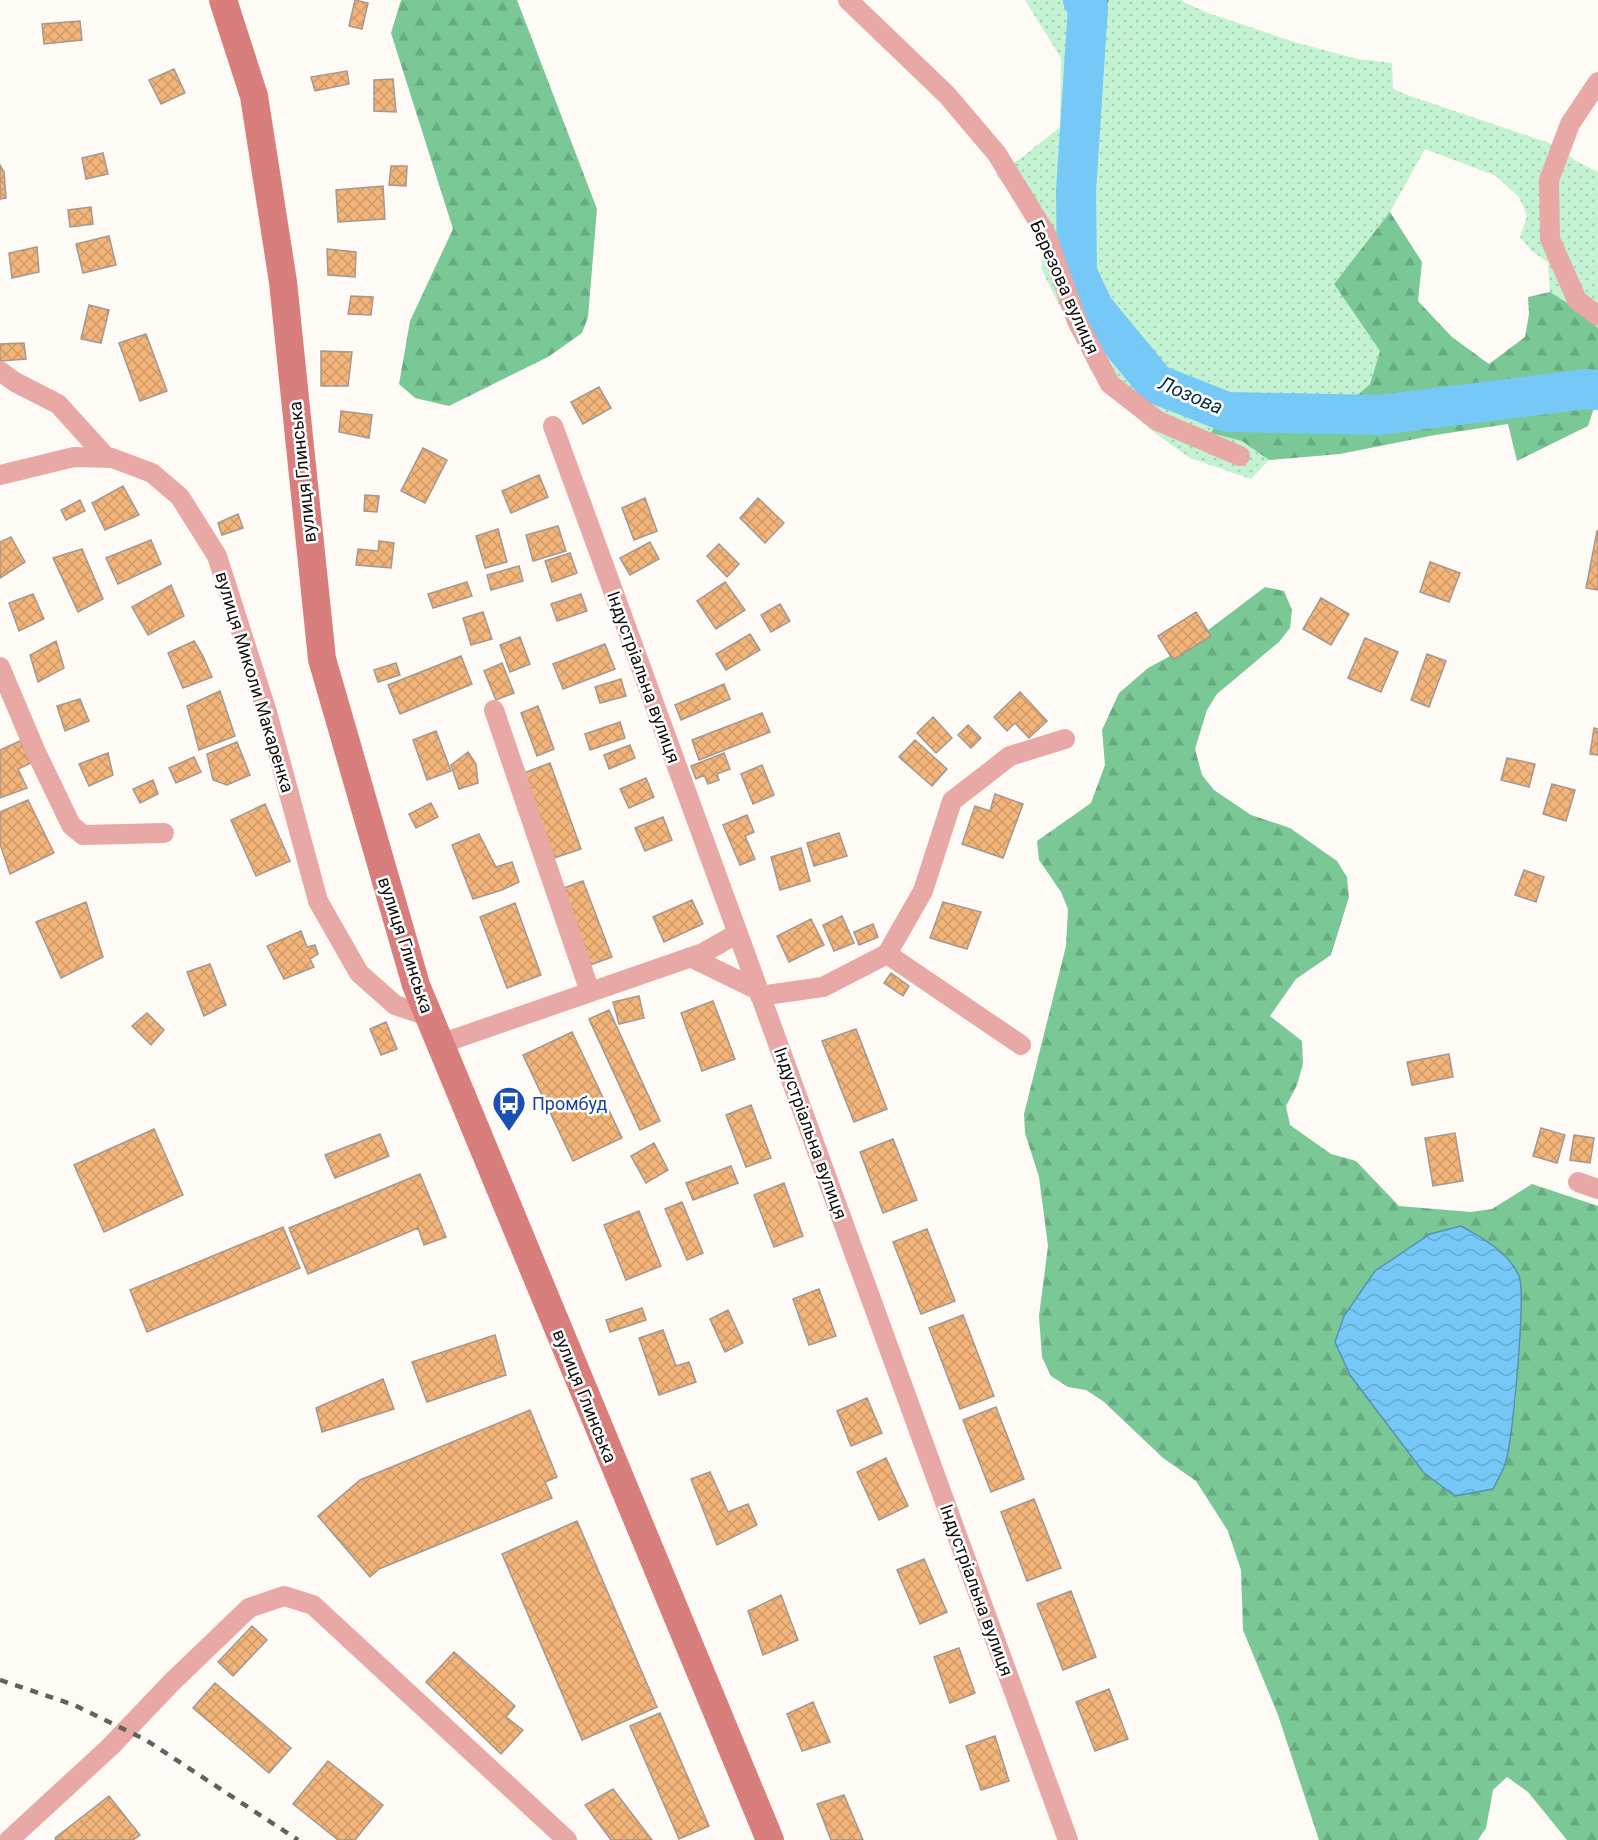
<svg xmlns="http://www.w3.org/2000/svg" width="1598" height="1840" font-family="Roboto,sans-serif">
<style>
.grass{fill:url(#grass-dots)}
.forest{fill:url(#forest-firs);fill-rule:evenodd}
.water{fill:url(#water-waves);stroke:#5891b1;stroke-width:1.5}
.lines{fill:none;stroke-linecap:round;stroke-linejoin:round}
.stream{stroke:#5891b1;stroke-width:7}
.river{stroke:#76c8f7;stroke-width:40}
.building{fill:url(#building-cross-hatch);stroke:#a39991;stroke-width:1.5}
.street{stroke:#e7a8a6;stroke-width:20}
.secondary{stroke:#d87e7d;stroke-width:28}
.rail{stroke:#64615d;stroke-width:4.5;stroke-dasharray:8 8;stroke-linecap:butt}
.labels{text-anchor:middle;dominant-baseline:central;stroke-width:5;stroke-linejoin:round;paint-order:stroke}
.street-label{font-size:18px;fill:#13100d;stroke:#fff}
.transit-label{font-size:18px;fill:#164399;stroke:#fff;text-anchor:start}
.water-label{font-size:20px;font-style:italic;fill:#082e41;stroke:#fff}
</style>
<defs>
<pattern id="grass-dots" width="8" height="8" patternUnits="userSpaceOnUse" patternTransform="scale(1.5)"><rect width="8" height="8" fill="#c3f3d2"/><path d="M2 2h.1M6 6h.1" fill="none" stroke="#a7cfb3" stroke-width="1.8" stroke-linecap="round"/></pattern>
<pattern id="forest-firs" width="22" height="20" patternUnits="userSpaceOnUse" patternTransform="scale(1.5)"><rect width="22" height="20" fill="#7bc897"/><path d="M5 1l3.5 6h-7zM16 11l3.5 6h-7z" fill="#69ab81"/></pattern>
<pattern id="water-waves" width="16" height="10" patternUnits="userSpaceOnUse" patternTransform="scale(1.5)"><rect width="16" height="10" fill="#76c8f7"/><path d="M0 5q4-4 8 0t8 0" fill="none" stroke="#65abd3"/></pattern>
<pattern id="building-cross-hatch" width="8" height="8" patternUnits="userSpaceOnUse" patternTransform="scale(1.5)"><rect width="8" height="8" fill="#f3b47a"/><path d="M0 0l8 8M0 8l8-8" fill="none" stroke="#cf9a68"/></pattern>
</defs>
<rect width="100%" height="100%" fill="#fefaf6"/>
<!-- grass -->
<path class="grass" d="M1025,0H1180L1205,12L1297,43L1358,59L1392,63L1393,89L1407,95L1561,147L1574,160L1598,172V328L1575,308L1550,292L1548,262L1532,251L1520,237L1527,216L1519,197L1496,176L1425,149L1390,212L1334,284L1380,351L1370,384L1351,401L1272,394L1242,441L1269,460L1251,479L1190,458L1152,431L1107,391L1091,371L1041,268L1044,252L1021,205L995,174L1020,159L1060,127L1061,58Z"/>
<!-- forest -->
<path class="forest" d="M401,0H517L597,209L588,317L582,333L548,357L449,406L415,398L399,384L410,321L453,229L391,33Z
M1390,212L1422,262L1418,301L1452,337L1489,364L1525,337L1529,314L1528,297L1550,292L1575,308L1598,328V396L1588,426L1517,461L1508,424L1435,435L1340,454L1269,460L1242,441L1211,433L1228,401L1272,394L1351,401L1370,384L1380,351L1334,284Z
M1265,587L1284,591L1292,610L1290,628L1279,642L1217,694L1207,710L1195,749L1202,775L1214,790L1251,815L1290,828L1337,861L1347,877L1349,897L1331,955L1296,979L1270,1016L1302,1041L1303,1064L1297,1085L1286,1106L1290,1125L1331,1154L1356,1161L1399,1206L1471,1212L1492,1209L1532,1184L1598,1206V1840H1567L1528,1792L1507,1777L1493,1790L1486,1828L1478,1840H1319L1278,1715L1243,1630L1241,1570L1228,1531L1196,1481L1163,1458L1103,1401L1086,1390L1068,1387L1051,1376L1042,1357L1039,1316L1048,1246L1039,1177L1025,1133L1024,1114L1066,946L1068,909L1061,892L1039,860L1037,841L1091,803L1105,765L1102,730L1119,693L1148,668L1183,649ZM1520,1278L1516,1398L1506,1463L1424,1473L1391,1428Z"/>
<!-- water -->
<path class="water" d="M1461,1226C1483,1239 1508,1251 1519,1276C1526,1293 1513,1444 1505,1464C1502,1473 1497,1481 1493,1489L1455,1496L1424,1473L1350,1375L1335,1342L1344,1316L1375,1271L1430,1234Z"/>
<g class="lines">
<!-- stream -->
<path class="stream" d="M1088,7L1105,0"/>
<!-- river -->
<path class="river" d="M1083,0L1088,7L1076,191L1077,273L1094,309L1156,384L1227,412L1379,415L1587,389L1598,390"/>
</g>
<!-- building -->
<path class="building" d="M355,0L368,3L362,29L349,26Z
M80,21L82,40L44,44L42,24Z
M174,69L185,93L161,104L149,80Z
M347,71L349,84L315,91L311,77Z
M393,79L396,112L374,111V80Z
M103,153L108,174L86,179L82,158Z
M0,165L4,172L6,198L0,199Z
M391,166H407L406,186L389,185Z
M383,186L385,219L338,222L336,190Z
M91,207L93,224L70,227L68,210Z
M109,236L116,265L83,273L76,244Z
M37,247L39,272L12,278L9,253Z
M327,249L356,252L355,277L328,275Z
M351,296L373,297L371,315L348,314Z
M89,305L109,310L101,343L81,339Z
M146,334L167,391L140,401L119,343Z
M24,343L26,359L0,361V344Z
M321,351L352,352L348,386H321Z
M599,387L611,408L583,424L571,402Z
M341,411L372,415L369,438L339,432Z
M423,448L447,460L425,503L401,491Z
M539,475L548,497L511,513L502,491Z
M123,486L139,515L105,530L92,503Z
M365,495L379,496L377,512L364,511Z
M645,498L657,531L634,540L622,508Z
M758,498L784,523L765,543L740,518Z
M80,500L85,511L66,520L61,510Z
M238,514L243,528L222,535L218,523Z
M558,526L566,551L533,561L526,535Z
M498,529L507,562L485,568L476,536Z
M1597,531H1598V590L1586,588Z
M11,537L25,562L0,578V542Z
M151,540L161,564L118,584L106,558Z
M379,541L394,543L391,568L356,565L358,549L378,551Z
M650,542L659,559L630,575L620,558Z
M719,544L739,564L727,577L707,556Z
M82,549L103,599L78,612L53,558Z
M570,553L577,573L552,582L545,561Z
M1430,562L1460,573L1449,602L1420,592Z
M519,566L523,581L491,590L487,575Z
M467,582L472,596L433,608L428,594Z
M725,582L745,610L716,629L697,601Z
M171,585L184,616L148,635L132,607Z
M33,594L44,619L19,631L9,603Z
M581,594L587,611L557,621L551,604Z
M1321,598L1349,614L1331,645L1303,629Z
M780,604L790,621L771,632L761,615Z
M483,612L492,639L471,645L463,618Z
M1196,612L1211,636L1173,660L1158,636Z
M750,634L760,650L726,670L716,654Z
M520,637L530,664L510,672L500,645Z
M1365,638L1398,652L1381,692L1348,678Z
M56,641L64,668L38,682L30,655Z
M194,641L203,656L212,677L183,688L168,653Z
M605,644L615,669L563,689L553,664Z
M1427,654L1446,661L1429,707L1411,700Z
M461,656L472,684L400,714L388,685Z
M396,663L400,675L378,682L374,670Z
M502,663L514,693L496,700L484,671Z
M621,679L626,696L600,703L595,687Z
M724,684L730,699L681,720L675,705Z
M220,691L235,736L199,750L187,706Z
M1020,692L1047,721L1029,738L1015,723L1007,731L994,717Z
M80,699L89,721L65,731L57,706Z
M538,706L554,749L537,756L521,713Z
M762,713L770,732L699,760L692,740Z
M933,717L952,738L936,753L917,733Z
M620,722L625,738L590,750L585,734Z
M968,725L981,738L971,748L958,735Z
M1594,728L1598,729V755L1590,754Z
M436,731L451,771L427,780L413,740Z
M915,740L947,769L932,786L899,757Z
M20,741L31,763L18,769L27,788L0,798V750Z
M237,742L250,775L227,785L213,780L207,754Z
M630,745L635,758L609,769L604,755Z
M468,752L476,764L478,783L459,789L451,765Z
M108,753L113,775L89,786L79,764Z
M724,753L730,769L717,774L719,780L708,784L704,775L696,779L691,766Z
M194,757L201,772L176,783L169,768Z
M1507,758L1535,764L1529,787L1501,780Z
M550,763L581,849L554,858L524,773Z
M762,765L774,795L753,804L741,774Z
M646,778L654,797L629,808L620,789Z
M153,780L158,794L140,803L133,789Z
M1552,784L1575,790L1566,821L1543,814Z
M995,794L1023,804L1003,858L962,844L975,806L990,811Z
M28,800L54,853L10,874L0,844V812Z
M431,803L438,817L416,828L409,814Z
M265,804L290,861L256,876L231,820Z
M747,815L754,832L745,836L755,859L740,865L723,825Z
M663,817L672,840L645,851L635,828Z
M839,833L847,856L814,866L807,843Z
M479,834L496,867L512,862L519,882L502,890L473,899L452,845Z
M801,848L810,881L780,890L771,857Z
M1524,870L1544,877L1536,902L1515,895Z
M583,881L612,957L590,965L561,889Z
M692,900L703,924L664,942L653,917Z
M86,902L103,957L61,978L36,922Z
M943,902L981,912L967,949L930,938Z
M515,903L541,975L507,988L480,917Z
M842,916L854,943L834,951L823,925Z
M811,919L824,945L789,962L777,936Z
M873,924L878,937L859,945L854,932Z
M301,931L307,947L315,945L318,954L310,959L314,967L284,979L267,946Z
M210,964L226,1005L204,1016L187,972Z
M891,973L909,986L903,996L884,983Z
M639,996L644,1018L619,1024L613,1002Z
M713,1001L735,1059L702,1071L681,1013Z
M609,1010L660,1121L640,1130L589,1019Z
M147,1013L164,1030L151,1045L132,1026Z
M386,1022L397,1049L381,1055L370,1029Z
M856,1029L887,1109L854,1122L822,1041Z
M572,1032L622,1138L573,1161L523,1055Z
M1449,1054L1453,1077L1412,1085L1407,1062Z
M751,1105L771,1158L746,1167L726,1115Z
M1541,1128L1565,1135L1557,1163L1533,1156Z
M154,1129L183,1195L104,1232L74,1165Z
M1455,1133L1463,1181L1433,1186L1425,1138Z
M380,1134L389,1156L335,1178L325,1155Z
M1574,1135L1594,1138L1590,1163L1570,1160Z
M893,1139L917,1200L883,1213L860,1152Z
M654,1143L668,1170L646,1183L631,1156Z
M731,1166L738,1183L693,1200L686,1183Z
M420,1174L446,1237L424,1245L418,1228L308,1274L289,1228Z
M784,1183L803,1236L774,1247L754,1195Z
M682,1202L703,1253L687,1260L665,1209Z
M639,1211L661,1266L626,1280L604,1225Z
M283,1227L300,1268L147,1332L130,1290Z
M927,1229L955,1301L921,1314L893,1242Z
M819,1289L836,1336L809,1345L793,1299Z
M642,1308L646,1320L610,1332L606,1320Z
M728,1310L743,1343L725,1352L710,1319Z
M963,1315L994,1396L960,1409L929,1328Z
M663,1330L676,1366L689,1362L696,1382L659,1395L639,1338Z
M495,1335L506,1375L427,1402L412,1362Z
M383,1379L394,1409L322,1432L316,1408Z
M867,1398L882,1433L851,1446L837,1411Z
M996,1407L1024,1479L991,1492L963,1420Z
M530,1410L557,1477L545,1482L552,1498L379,1569L370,1577L318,1516L360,1480Z
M886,1458L908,1506L879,1520L857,1472Z
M710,1472L728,1512L748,1504L757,1525L717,1545L691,1479Z
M1034,1499L1061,1568L1027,1581L1001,1512Z
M577,1521L657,1707L582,1740L502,1554Z
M924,1559L947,1612L920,1624L897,1570Z
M1071,1591L1096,1657L1063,1670L1037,1604Z
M781,1595L798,1640L763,1655L748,1611Z
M252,1626L267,1640L233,1676L218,1662Z
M959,1648L975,1693L950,1703L934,1657Z
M454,1652L515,1706L506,1717L523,1730L501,1754L426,1682Z
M215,1683L291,1748L269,1773L193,1708Z
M1109,1689L1128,1739L1095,1751L1076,1702Z
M813,1702L830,1742L802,1751L787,1714Z
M660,1713L709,1826L679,1839L630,1726Z
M995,1736L1009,1781L981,1790L966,1746Z
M328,1761L383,1805L355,1840H338L293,1804Z
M613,1789L652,1840H611L585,1805Z
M844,1795L863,1840H831L817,1804Z
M109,1796L140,1835L133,1840H56L55,1838Z"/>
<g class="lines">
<!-- street -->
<path class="street" d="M848,0L947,95L997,154L1046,234L1077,321L1110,384L1158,421L1240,456
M1598,82L1570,124L1549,180L1550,239L1577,300L1598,316
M0,371L15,382L58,404L107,458
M553,426L1068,1840
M0,475L74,457L112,458L152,473L180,497L217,556L267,712L318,901L359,973L395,1005L428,1016
M0,667L35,750L71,825L83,835L164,833
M494,710L590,992
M887,954L1021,1045
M690,957L758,990
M760,996L823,987L887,954L923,891L952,801L1010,756L1065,739
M440,1044L703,953L738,933
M1578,1182L1598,1189
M9,1840L110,1747L172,1682L249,1608L284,1596L313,1605L567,1840"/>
<!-- secondary -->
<path class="secondary" d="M223,0L254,96L283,282L322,659L416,985L770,1840"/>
<!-- rail -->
<path class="rail" d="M0,1680L74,1705L146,1740L298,1840"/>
</g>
<!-- icons -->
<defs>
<symbol id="bus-pin" viewBox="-11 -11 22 30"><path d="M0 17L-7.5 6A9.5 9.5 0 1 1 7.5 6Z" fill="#1a4fb4" stroke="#fff"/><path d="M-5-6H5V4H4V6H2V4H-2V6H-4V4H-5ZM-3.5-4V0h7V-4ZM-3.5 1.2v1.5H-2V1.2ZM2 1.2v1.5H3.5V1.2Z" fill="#fff"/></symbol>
</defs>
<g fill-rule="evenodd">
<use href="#bus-pin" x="490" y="1084" width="38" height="52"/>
</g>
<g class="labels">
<!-- street labels -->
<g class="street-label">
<text transform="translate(1065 287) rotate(66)">Березова вулиця</text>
<text transform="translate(302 472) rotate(-96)">вулиця Глинська</text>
<text transform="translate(644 677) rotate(70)">Індустріальна вулиця</text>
<text transform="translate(255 682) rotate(73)">вулиця Миколи Макаренка</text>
<text transform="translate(406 945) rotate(72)">вулиця Глинська</text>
<text transform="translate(811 1133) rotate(70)">Індустріальна вулиця</text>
<text transform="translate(585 1396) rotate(68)">вулиця Глинська</text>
<text transform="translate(977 1590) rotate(70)">Індустріальна вулиця</text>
</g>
<!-- transit labels -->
<g class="transit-label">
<text x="532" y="1103">Промбуд</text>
</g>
<!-- water labels -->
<g class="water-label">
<text transform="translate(1191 395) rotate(23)">Лозова</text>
</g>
</g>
</svg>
